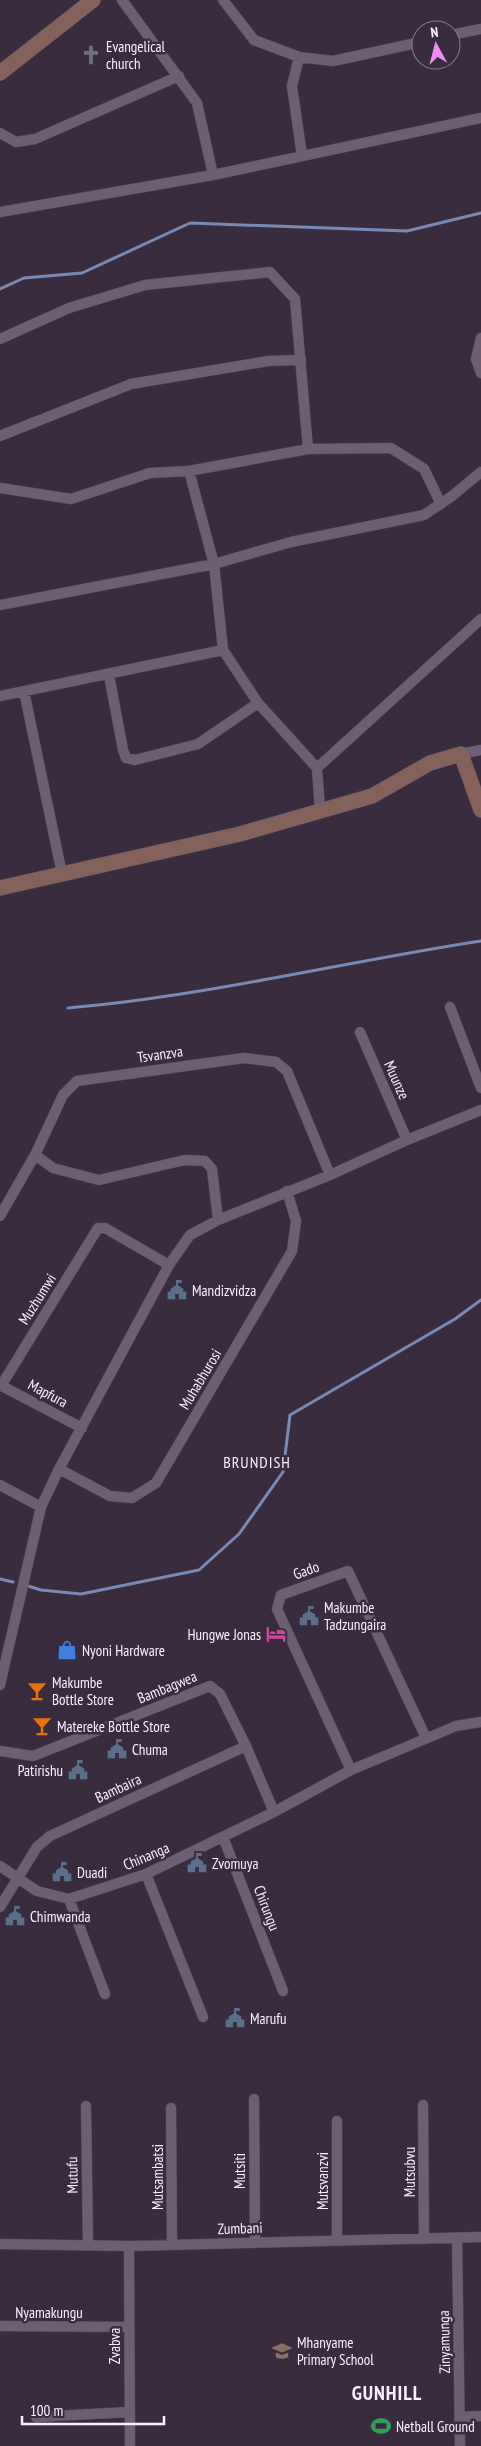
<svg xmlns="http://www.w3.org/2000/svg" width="481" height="2446" font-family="'PT Sans Narrow',sans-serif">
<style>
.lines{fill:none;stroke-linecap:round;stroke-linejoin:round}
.stream{stroke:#7989b5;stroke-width:3}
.street-casing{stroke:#544959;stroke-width:11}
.secondary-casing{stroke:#544959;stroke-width:16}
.street{stroke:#6d5e73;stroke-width:10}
.secondary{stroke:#85615b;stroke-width:15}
.labels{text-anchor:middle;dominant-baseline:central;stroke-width:5;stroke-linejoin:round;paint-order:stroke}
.poi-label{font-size:15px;fill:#faf1fe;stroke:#392c3f;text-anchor:start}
.street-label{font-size:15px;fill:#faf1fe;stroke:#392c3f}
.neighbourhood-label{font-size:16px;letter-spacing:1px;fill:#faf1fe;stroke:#392c3f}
.district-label{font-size:20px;font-weight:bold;letter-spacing:1px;fill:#faf1fe;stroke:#392c3f}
</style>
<rect width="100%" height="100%" fill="#392c3f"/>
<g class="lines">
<!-- stream -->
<path class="stream" d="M0,289L24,278L82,273L190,223L407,231L481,213
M68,1008C207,996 343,962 481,941
M0,1579L13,1582
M28,1586L41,1590L81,1594L199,1570L239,1534L283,1472L290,1415L455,1319L481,1300"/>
<defs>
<path id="street" d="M122,0L197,103L213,175
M223,0L254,40L299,57L333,61L421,42
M451,35L481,29
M299,57L292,86L302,156
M0,133L16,142L35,139L179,76
M0,212L213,175L481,118
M481,338L476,359L481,373
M0,339L69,308L145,285L270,272L295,299L308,449
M0,436L131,384L268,361L301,360
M189,471L214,564L223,650L258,703L317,768
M0,488L71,499L150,473L189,471L308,449L391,448L424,469L441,504
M0,605L214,564L291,542L424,515L452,496L481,472
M109,675L123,750L126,758L135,760L198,744L258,703
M24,691L62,874
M0,696L223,650
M461,754L481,750
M320,810L317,768L481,619
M450,1007L481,1088
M360,1032L407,1140
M35,1155L53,1168L99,1180L185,1160L205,1161L212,1169L218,1220
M0,1216L35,1155L63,1095L77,1081L244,1058L276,1062L287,1071L330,1175
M0,1385L82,1428
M1,1386L98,1228H105L169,1265
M59,1469L110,1496L132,1498L156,1483L292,1251L296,1221L287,1191
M0,1485L41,1507
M0,1685L41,1507L59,1469L169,1265L190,1235L218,1220L330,1175L407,1140L481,1110
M0,1751L33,1756L210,1686L220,1694L246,1746L274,1812
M351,1770L277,1609L281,1595L348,1571L426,1738
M223,1837L283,1991
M0,1866L37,1891L69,1899L146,1874L274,1812L351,1770L456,1726L481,1722
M146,1874L203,2017
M69,1899L105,1994
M0,1907L37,1847L50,1836L246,1746
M254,2099L255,2242
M423,2105L424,2239
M86,2106L88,2244
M171,2108L172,2245
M337,2121V2241
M457,2238L460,2446
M0,2244L129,2246L481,2237
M129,2246L130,2446
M0,2326L129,2327
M36,2417L129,2412
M460,2417L481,2416"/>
<path id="secondary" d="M0,73L93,0
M0,888L240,834L372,796L430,763L461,754L481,810"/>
</defs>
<!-- street casing -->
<use href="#street" class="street-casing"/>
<!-- secondary casing -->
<use href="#secondary" class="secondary-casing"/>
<!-- street -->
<use href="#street" class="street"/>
<!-- secondary -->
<use href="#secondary" class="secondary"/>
</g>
<!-- icons -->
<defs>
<symbol id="church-bare" viewBox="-9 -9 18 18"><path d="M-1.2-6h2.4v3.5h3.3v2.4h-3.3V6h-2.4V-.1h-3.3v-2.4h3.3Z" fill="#6b7280" stroke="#392c3f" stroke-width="2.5" paint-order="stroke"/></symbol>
<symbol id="civic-bare" viewBox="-9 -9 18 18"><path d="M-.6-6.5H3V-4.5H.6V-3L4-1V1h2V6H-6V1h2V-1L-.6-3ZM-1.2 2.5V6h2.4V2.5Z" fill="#5c6f8a" stroke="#392c3f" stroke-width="2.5" paint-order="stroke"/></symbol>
<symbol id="hotel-bare" viewBox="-9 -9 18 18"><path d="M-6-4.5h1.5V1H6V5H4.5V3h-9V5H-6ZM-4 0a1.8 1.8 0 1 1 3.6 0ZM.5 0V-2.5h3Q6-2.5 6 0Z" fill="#d1479c" stroke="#392c3f" stroke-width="2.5" paint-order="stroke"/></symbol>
<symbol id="shop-bare" viewBox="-9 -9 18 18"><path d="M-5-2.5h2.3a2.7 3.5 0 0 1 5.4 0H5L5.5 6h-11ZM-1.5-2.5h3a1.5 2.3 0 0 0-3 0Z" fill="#3f7fe0" stroke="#392c3f" stroke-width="2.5" paint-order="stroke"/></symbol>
<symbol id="bar-bare" viewBox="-9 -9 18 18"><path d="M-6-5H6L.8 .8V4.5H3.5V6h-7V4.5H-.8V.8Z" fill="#e8710a" stroke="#392c3f" stroke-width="2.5" paint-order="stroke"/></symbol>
<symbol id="school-bare" viewBox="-9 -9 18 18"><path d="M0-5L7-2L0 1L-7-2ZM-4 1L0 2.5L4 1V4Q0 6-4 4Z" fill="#8d6e63" stroke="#392c3f" stroke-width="2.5" paint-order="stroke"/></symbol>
<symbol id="stadium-bare" viewBox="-9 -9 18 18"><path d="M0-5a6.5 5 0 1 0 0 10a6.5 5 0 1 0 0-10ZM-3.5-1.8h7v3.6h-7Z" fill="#2e9e5b" stroke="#392c3f" stroke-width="2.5" paint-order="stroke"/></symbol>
</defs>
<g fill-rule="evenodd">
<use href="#church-bare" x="77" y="41" width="28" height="28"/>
<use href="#civic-bare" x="163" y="1276" width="28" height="28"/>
<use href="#civic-bare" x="295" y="1602" width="28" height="28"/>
<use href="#hotel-bare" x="262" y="1620" width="28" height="28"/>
<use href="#shop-bare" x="53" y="1636" width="28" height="28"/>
<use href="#bar-bare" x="23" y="1677" width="28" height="28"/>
<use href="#bar-bare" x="28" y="1712" width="28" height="28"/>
<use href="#civic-bare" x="103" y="1735" width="28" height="28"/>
<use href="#civic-bare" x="64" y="1756" width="28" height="28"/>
<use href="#civic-bare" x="183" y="1849" width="28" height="28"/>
<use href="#civic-bare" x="48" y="1858" width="28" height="28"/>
<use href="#civic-bare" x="1" y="1902" width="28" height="28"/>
<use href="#civic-bare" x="221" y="2004" width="28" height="28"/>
<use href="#school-bare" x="268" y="2337" width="28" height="28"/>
<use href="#stadium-bare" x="367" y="2412" width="28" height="28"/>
</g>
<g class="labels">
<!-- poi labels -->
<g class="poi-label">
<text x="106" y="46">Evangelical<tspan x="106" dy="17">church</tspan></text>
<text x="192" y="1290">Mandizvidza</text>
<text x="324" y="1607">Makumbe<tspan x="324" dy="17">Tadzungaira</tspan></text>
<text x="261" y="1634" text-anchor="end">Hungwe Jonas</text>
<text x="82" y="1650">Nyoni Hardware</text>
<text x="52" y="1682">Makumbe<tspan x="52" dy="17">Bottle Store</tspan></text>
<text x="57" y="1726">Matereke Bottle Store</text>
<text x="132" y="1749">Chuma</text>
<text x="63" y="1770" text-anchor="end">Patirishu</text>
<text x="212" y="1863">Zvomuya</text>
<text x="77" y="1872">Duadi</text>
<text x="30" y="1916">Chimwanda</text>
<text x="250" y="2018">Marufu</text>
<text x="297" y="2342">Mhanyame<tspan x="297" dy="17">Primary School</tspan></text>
<text x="396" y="2426">Netball Ground</text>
</g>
<!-- street labels -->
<g class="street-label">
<text transform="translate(160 1054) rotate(-8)">Tsvanzva</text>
<text transform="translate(397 1080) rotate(66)">Muunze</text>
<text transform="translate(37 1299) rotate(-58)">Muzhumwi</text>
<text transform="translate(200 1379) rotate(-59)">Muhabhurosi</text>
<text transform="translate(48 1393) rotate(28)">Mapfura</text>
<text transform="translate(306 1570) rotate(-20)">Gado</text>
<text transform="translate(167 1687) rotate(-22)">Bambagwea</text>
<text transform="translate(118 1788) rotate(-25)">Bambaira</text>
<text transform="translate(146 1856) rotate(-23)">Chinanga</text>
<text transform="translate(267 1908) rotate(69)">Chirungu</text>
<text transform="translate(239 2171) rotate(-90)">Mutsiti</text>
<text transform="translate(409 2172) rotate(-90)">Mutsubvu</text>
<text transform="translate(72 2175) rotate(-91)">Mutufu</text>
<text transform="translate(157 2177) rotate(-90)">Mutsambatsi</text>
<text transform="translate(322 2181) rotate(-90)">Mutsvanzvi</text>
<text transform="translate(240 2228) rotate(-2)">Zumbani</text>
<text x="49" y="2312">Nyamakungu</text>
<text transform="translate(444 2342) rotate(-91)">Zinyamunga</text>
<text transform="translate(114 2346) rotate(-90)">Zvabva</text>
</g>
<!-- neighbourhood labels -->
<g class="neighbourhood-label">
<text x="257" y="1462">BRUNDISH</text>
</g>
<!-- district labels -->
<g class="district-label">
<text x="387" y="2393">GUNHILL</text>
</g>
</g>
<!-- north arrow -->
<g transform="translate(436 45) rotate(353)"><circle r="24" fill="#392c3f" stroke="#867b8b"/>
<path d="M0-4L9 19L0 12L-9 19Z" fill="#f08bf5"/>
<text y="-8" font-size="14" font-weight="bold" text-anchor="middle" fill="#faf1fe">N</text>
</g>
<!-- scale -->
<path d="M22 2416v8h142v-8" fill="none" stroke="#faf1fe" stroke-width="2.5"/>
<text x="30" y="2416" font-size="15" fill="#faf1fe" stroke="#392c3f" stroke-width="4" paint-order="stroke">100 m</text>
</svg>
